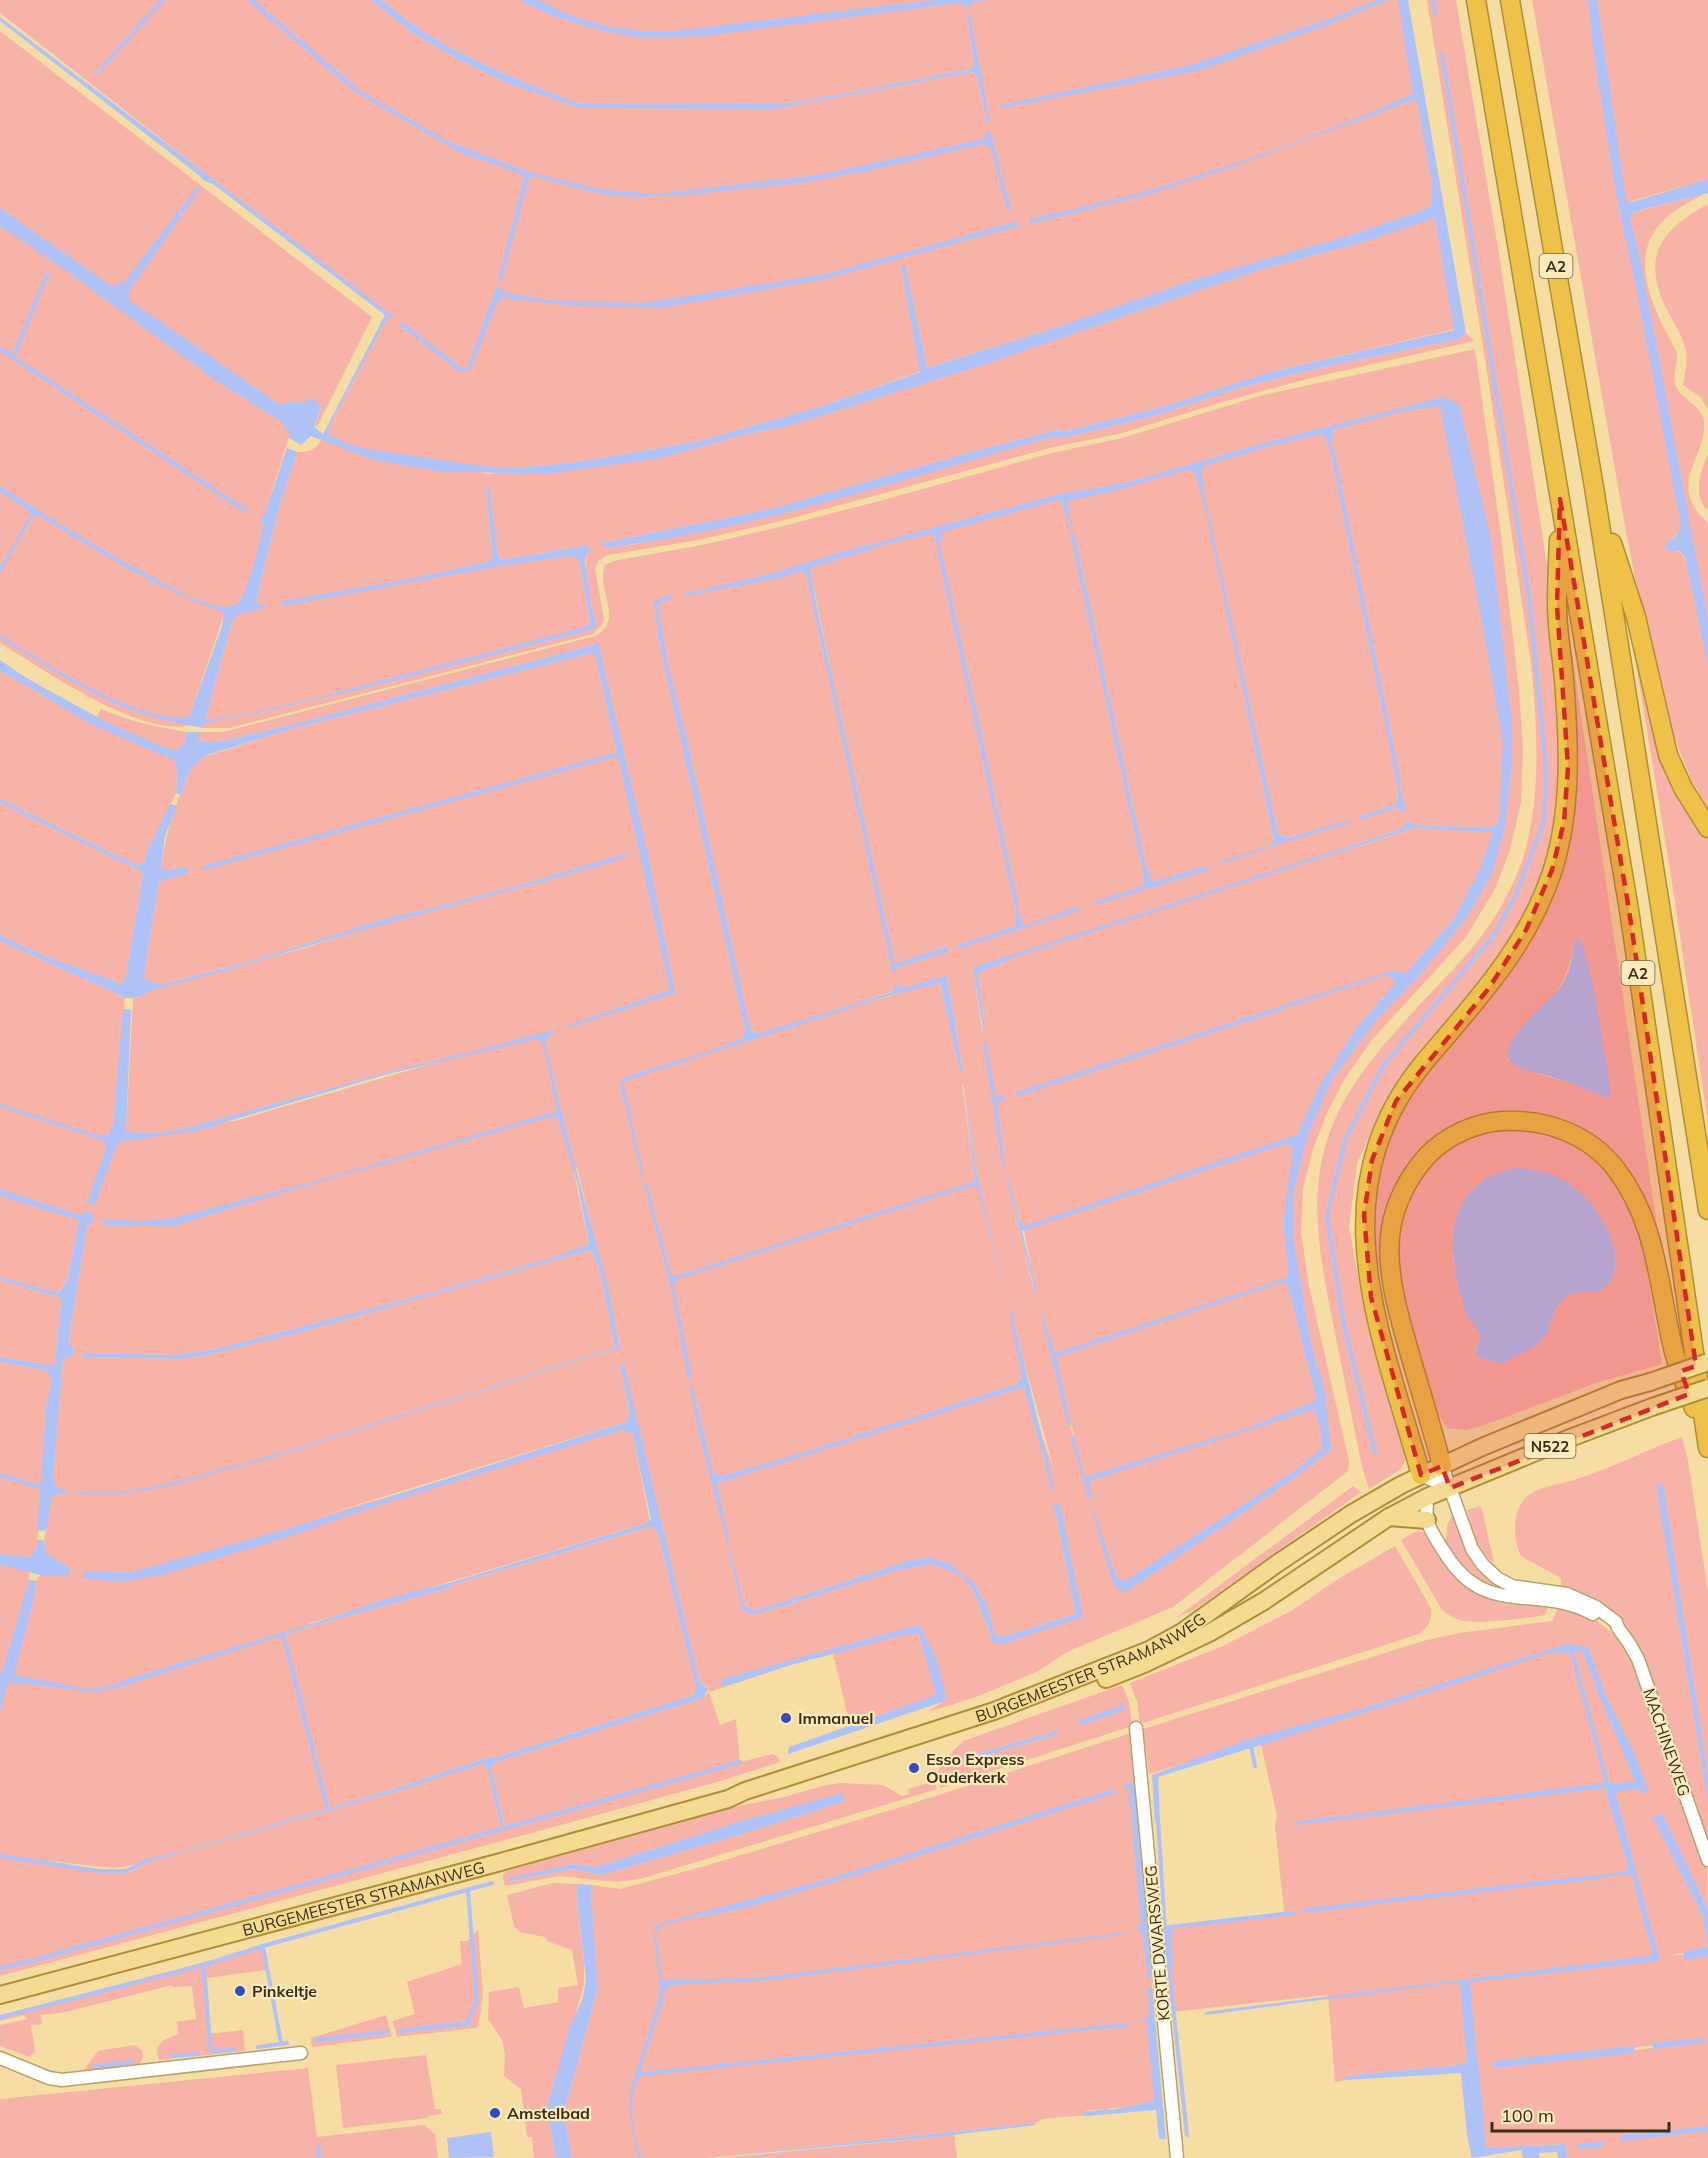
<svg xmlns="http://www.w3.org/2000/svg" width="1708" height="2158" font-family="Mulish,sans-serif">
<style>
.green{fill:#f8b3a9;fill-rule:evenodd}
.water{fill:#aec2f7;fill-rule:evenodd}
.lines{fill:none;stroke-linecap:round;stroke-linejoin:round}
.stream{stroke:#aec2f7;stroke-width:4}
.minor-casing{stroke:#b9a26a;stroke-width:15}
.major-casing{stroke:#ae8e38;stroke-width:20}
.highway-casing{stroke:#ae8e38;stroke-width:21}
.minor{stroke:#fff;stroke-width:12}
.major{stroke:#f5da92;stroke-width:16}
.highway{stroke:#eec149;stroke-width:18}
.major-bridge-casing{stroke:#ae8e38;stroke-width:20;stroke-linecap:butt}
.major-bridge{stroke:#f5da92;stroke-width:16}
.marked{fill:#d62828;fill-opacity:0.2;stroke:#d62828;stroke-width:4.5;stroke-dasharray:12 8;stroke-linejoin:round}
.poi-dot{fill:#314cbd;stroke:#feeabc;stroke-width:2}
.labels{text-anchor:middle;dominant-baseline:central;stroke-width:4.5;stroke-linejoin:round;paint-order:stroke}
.shield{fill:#feeabc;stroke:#736748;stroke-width:1.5}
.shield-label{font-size:15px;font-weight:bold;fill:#382f17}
.street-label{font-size:16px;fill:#382f17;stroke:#feeabc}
.poi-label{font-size:16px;font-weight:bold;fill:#382f17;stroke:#feeabc;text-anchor:start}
</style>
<rect width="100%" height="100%" fill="#f5dda3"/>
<!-- green -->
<path class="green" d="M0,0H371L413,33L461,61L510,84L581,108L774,109L973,72L977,76L987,122L990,121L967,15L974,63L971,69L798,102L777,104H590L574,102C507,75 437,49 382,0H1406L1443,203L1348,236L926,368L906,285L921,371L819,407L699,441L572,463L512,468L431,464L489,474L661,458L746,434L785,427L977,367L1259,270L1367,241L1435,217L1455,329L1270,372L1159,408L1065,431L1056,430L975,451L767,510L602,543L604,548L636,544L1051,437H1067L1157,415L1242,387L1328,366L1459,339L1466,333L1474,341L1307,379L1219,403L1119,434L1054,447L781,521L698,540L608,555L598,561L595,569L604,619L601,626L593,634L230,728H203L232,622L236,615L266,607L256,603L277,515L297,452C312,452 319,448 323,434H327L330,425L388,316L391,318L0,13ZM488,486L498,555L503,560L588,545C583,570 589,597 596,621H590L579,560L571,556L427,575L488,562L492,558L486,488Z
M1427,0H1456L1498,248L1548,572L1567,787L1551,859L1511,943L1435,1037L1409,1065L1389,1094L1357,1163L1349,1226L1356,1267L1367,1316L1404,1446L1405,1461L1401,1469L1369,1489L1362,1467C1353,1422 1344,1378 1335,1334C1324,1275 1309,1214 1323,1154C1338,1095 1374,1055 1414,1011C1443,979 1477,948 1499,910C1510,890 1522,867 1527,844C1541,785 1537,723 1531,663L1487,372Z
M1532,0H1708V179L1618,205L1620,216L1704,194C1689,202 1673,210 1661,223C1626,260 1657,316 1677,352C1679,363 1672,374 1675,384C1680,399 1700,404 1704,420C1708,458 1664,483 1708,523V809L1691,779L1672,732L1648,644L1626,532ZM1681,530H1690L1697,566H1688L1682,554L1675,550L1667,543Z
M0,31L372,317L317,427L315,426L321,407L304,402L277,403L222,365L216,381L280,421L286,427L290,434L265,513L260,517L263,525C258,547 253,583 239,600C235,606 229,606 225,612L189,717L190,725C141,738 43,669 0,643V225L52,260L56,248L0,208Z
M1708,204V409L1700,397L1683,385C1685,372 1689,360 1685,348C1681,330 1667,314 1661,297C1643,248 1669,226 1708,204Z
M1475,349L1501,535L1519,690L1523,748L1521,802L1510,850L1495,889L1466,937L1371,1041L1344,1080L1327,1113L1313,1149L1303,1188L1301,1232L1309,1286L1349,1461L1348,1471L1173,1607L1067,1652L1038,1671L1017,1680L976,1697L928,1712L942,1702L946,1697L921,1637L937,1695L850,1725L833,1654L790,1665L709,1692L720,1725L736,1719L740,1762L773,1754L778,1757L780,1762L724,1780L539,1831L0,1976V1858L67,1866L103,1873L130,1872L151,1861L391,1793L483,1764L487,1766L500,1823L505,1827L491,1767L496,1762L703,1698L709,1692L707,1687L699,1681L623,1364L620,1365L630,1412L626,1422L321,1516L622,1430L632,1432L650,1522L308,1624L309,1627L448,1588L455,1584L650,1527H655L661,1545L697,1686L694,1695L494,1758L489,1757L390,1790L182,1851C159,1856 137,1866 113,1868L0,1856V1565L29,1571V1580L14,1675L34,1599L36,1581L40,1575H70L69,1568L47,1554L44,1541L51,1500L55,1495L69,1493V1491L57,1489L53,1479L63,1358L74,1356V1349L68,1345L87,1225L94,1221L81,1214C74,1234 73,1281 57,1293L0,1277V941L116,993L118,996L125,997L113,1125L107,1136L118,1142L238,1120L472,1052L388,1072L187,1128L161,1133L126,1132L133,998H137L158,988L301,949L360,930L556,878L589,868L630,853L516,886L420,911L391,917L251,961L162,984L146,981L144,975L159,882L187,867L167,870L161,868C166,831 178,792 197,759L291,729L592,653L596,658L594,643L590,646L290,725L217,742H202L198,739L200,732H223L595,636C626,619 595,591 605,565L613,561L702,545L783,526L883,500L1052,453L1122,438L1263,395ZM1201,485L1278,834L1286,838L1322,828L1256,850L1270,845L1274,840ZM809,565L833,680L806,574L800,571L684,594ZM1399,783L1406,810L1398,807L1359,819V817L1396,804L1398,792L1397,784ZM1499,819L1470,901L1402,980L1396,971L1405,974L1453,920L1479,871L1494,831L1414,828L1363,845L1293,865L1403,828L1406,822L1422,826L1493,827ZM872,862L895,965L946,946L947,952L896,968L887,946ZM973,967L978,973L985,1030H982ZM944,976L947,977L963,1071L960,1070L940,983L916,988L791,1026L902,988ZM962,1084L964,1088L979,1183L962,1186L973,1182L975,1179ZM577,1167L621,1350L614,1349L353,1431L615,1347L600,1272L591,1250L301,1332L212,1354L180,1359L82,1357L83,1353L177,1355L216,1349L433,1292L555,1257L589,1245L574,1172ZM1008,1177L1019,1219L1023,1225L1036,1292L1034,1291L1018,1225ZM1039,1302L1085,1477L1087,1492ZM1024,1362L1054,1469L1024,1387L743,1472L1015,1385L1022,1377ZM729,1553H731L744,1605L755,1611L913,1559L932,1558L974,1583L987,1605L995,1635L1002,1637L1076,1614L993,1643L974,1592L960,1575L932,1564L895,1571L754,1615L742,1609Z
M1708,454V511C1692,495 1700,472 1708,454Z
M1567,621L1658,1232C1647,1205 1638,1177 1618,1155C1567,1098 1465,1093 1416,1155C1412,1161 1406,1166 1402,1173C1386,1205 1383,1245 1382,1280C1377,1259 1371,1236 1373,1215C1375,1185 1382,1155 1392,1127L1556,879L1570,839L1575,808L1576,771ZM1574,941L1583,946L1601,1032L1608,1098C1597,1093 1585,1088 1573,1084C1555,1077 1520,1073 1507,1059C1533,1024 1571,986 1574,941Z
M1631,634L1690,812L1708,840V1124L1671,876Z
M0,662L75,707L97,717L101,709C129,721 156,727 187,732L177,771L176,793L146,853L144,863L137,865L0,799Z
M0,803L143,872L126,977L122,984L40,954L0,935Z
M1505,1127L1556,1133L1599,1158L1620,1185L1641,1232L1662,1364L1596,1383L1485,1425L1466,1430L1447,1428L1433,1407L1408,1318L1400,1274L1397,1243L1399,1220L1410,1189L1452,1141ZM1608,1230L1615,1254L1616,1267L1582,1292C1554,1288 1553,1332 1536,1346C1531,1350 1524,1351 1519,1354C1513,1356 1508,1360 1502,1364L1475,1356L1480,1335L1467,1314L1452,1254Z
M0,1280L58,1297L61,1301L55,1362L53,1366L0,1357Z
M0,1362L45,1370L52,1378L46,1406L37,1545L31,1557L0,1554Z
M1682,1437L1688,1460L1708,1592V1838L1639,1647L1632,1636L1606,1610L1563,1589L1561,1585V1578L1521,1556C1513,1540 1512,1513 1525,1498C1537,1486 1562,1484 1577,1479C1613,1467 1647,1450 1682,1437Z
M1353,1486L1361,1492L1194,1610L1177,1617Z
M1480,1506L1482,1509L1494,1563C1478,1553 1472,1528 1467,1510Z
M1452,1515C1466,1549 1471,1576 1509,1591L1503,1593L1469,1576L1450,1553L1446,1541L1447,1526Z
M1421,1531L1427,1534C1448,1564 1466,1596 1505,1604C1519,1606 1534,1605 1548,1606L1545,1615C1526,1618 1482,1624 1464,1621C1456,1620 1449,1615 1442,1610L1401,1540L1415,1532Z
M1395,1546L1431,1608C1432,1621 1429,1626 1419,1634L1143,1723L1139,1721L1138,1704L1130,1683L1223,1646L1258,1628L1291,1611L1338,1579Z
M1559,1606C1571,1610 1585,1613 1595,1620C1620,1635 1632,1659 1644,1684L1707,1867L1708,1910L1662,1813L1654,1818L1703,1917L1708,1947L1668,1956L1708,1952V2158H1567L1565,2144L1486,2148L1460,2065L1345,2076V2080L1335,2082L1328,1995L1171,2012L1164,1926L1284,1913L1275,1824L1277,1816L1260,1740L1149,1774L1143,1729L1423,1641L1459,1633L1552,1621ZM1699,2041V2042L1494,2068L1493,2061Z
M1122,1685L1129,1702L1132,1726L940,1788L937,1774L941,1764L963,1741ZM1059,1730L1058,1734L959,1764L960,1759Z
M1131,1733L1162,2103L1086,2111V2115L1043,2119L1035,2123L706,2158H572L564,2112L598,1988L591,1893L593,1885L620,1889L705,1866L904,1806Z
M934,1781L937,1789L640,1879L615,1882L559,1876L506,1886L504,1884L503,1876L506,1871L738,1806L784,1797L822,1786L840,1783L883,1785L902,1796L909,1794L908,1789ZM842,1794L844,1801L739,1835L601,1875L572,1869L510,1881L509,1879L573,1864L596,1867L745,1820Z
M553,1883L578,1884L576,1892L584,1965V1985L548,2104L547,2111L556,2158H534L532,2137H527L521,2089L504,2076L505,2055L502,2040L488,2019L489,1992L519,1987L524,2008L558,2002V1988L578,1985L572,1950L547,1941L545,1937L520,1932L514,1926L507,1895Z
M478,1930L483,1995L478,2026L476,2028L397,2037L393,2021L415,2014L407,1982L462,1964L460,1941H467Z
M262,1947L266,1970L207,1978L209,2002L208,2034L243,2030L245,2051L159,2060C153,2043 164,2040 178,2034L177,2022L196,2019L192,1986L173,1987L172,1985L66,2012L41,2015L42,2024L31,2025L35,2051L30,2057L0,2046V2025L27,2019L24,2015L0,2021V2016Z
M386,2015L392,2037L312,2047L311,2038Z
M134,2045L142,2050L143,2057L140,2064L83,2071L98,2051Z
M426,2055L435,2109H441L442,2114L428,2116V2118L343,2128L336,2065Z
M308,2068L317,2137L424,2125L435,2134L438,2158H0V2099Z
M954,2134L957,2158H721L935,2137Z"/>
<!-- water -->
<path class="water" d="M160,0H165L97,76L96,72Z
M247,0H254L361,91L450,142L529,172L604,190L657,194L818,175L966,143L985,138L986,132L990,131L1011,210L1007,211L991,148L983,144L880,168L806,182L683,195L631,197L596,193L533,176L529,178L502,280L498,279L524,178L519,173L461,153L355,92Z
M371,0H382C437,49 507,75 574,102L590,104H777L798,102L971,69L974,63L967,15L970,14L990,122H987L977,76L973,72L774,109L580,108L510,84L461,61L413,33Z
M520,0H540L564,13L605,26L648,32H667L934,0H987L972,2L971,6L966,7L958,3L704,36L644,38L606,32L550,15Z
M1377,0H1388L1327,25L1201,70L1001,108L1000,105L1187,66L1332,18Z
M1398,0H1408L1466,333L1459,339L1328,366L1242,387L1157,415L1067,437H1051C904,479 756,529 604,548L602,543L767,510L975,451L1056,430L1065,431L1159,408L1270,372L1454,330L1435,218L1367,241L1259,270L977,367L785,427L746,434L661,458L546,474L437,471L374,460L311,436L301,445L289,438C290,431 285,426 280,421L216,381L72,275L0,226V208L111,286L124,282L197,187L201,188L129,291L128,299L277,403L304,402L314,398L321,407L314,427L323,434L385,315L213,184L204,181L200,176L0,21V17L393,316L392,318L388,317L330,425L328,434L351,445L374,450L482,466L512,468L572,463L699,441L819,407L920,372L901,265H905L927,368L1057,327L1196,279L1348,236L1420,211L1432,205V184L1417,100L1411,101L1229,168L1150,194L1029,224V219C1072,209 1115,200 1157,188C1244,162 1331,131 1413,94Z
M1588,0H1597L1626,200L1632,202L1708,179V193L1641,210L1632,213L1630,217L1641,263L1708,620V666L1685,557L1679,551L1666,550L1665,544L1677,535L1681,526L1637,292L1618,205L1594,54Z
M1018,221L1019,226L825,279L665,307L574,306L505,298L499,299L471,369L460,372L399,325L402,322L462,368L468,366L496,288L501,286L502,292L545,300L603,302L642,303L684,297L826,274Z
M1443,397L1459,404L1491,539L1511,715V770L1505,826L1492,874L1467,917L1419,976L1378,1018L1332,1079L1308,1135L1294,1189V1241L1310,1339L1325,1393L1331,1450L1290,1481L1126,1592L1116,1588L1111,1578L1092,1510H1094L1116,1577L1125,1581L1287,1476L1321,1450L1322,1435L1315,1409L1089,1481L1092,1499L1089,1500L1071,1437L1074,1435L1085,1477L1247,1428L1314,1402L1316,1397L1287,1283H1280L1056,1357L1071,1424L1068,1426L1038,1302L1055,1353L1286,1278L1289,1271L1283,1224L1293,1147L1285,1144L1022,1231L1037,1291L1035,1292L1006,1177H1008L1019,1219L1024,1226L1297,1135L1320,1085L1357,1027L1396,982L1387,975L1272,1012L1280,1006L1395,970L1405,974L1453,920L1479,871L1493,832L1414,828L1018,956L978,973L985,1030H983L973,967L1365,841L1403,828L1406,821L1422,826L1493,827L1499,819L1503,743L1481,616L1440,406L1403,411L1333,430L1331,454L1324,434L1270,446L1201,467L1205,498L1278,834L1287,838L1349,820L1350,823L1278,844L1219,865L1220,862L1270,845L1274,840L1204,503L1195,472L1187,470L1113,491L1068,501L1072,533L1062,503L1058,500L942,532L939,550L933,533L887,544L810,568L817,607L895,964L947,946L948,952L896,968V972L893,973L806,574L800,571L783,577L683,597L684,594L774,573L834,554L1057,495L1129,482L1264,443Z
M287,448L297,452L277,515L256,602L267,607L237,615L232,622L205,720L241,715L308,700L588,626L590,621L579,560L571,556L499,566L282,606V601L403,580L488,562L492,557L486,487L489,486L498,555L502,560L588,545L590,551L586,555L585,562L591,604L596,621L594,629L373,686L258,713L204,723L203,728C174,722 145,717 118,705C76,686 38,661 0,638V635C50,665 100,699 157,715C167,717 179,717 189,717L222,626L224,612C157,589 97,551 37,515L32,517L0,574V567L30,515L27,509L0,492V486C51,518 100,550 153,577C171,587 191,599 211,604C219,607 230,609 237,603C249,593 259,541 263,525L260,517L265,513Z
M672,595V600L662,601L658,605L667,660L688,744L750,1029L757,1034L892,992L898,984L902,988L944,976L947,977L963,1071H960L940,983L888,996L631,1079L624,1083V1086L644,1176L642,1177L620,1084L625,1077L719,1048L743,1038L745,1029L659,642L654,602L660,598Z
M598,642L648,855L675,993L568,1028L566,1026L670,990L596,658L592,653L291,729L210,754C191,762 187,776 181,795L176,793L177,771L174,760L95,726L0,671V660L28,679L110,724L169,749H178L184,743L187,732H200L198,739L202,742H217L290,725L590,646Z
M1397,783H1399L1406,810L1402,812L1398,807L1359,820V817L1396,804L1398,792Z
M0,799L137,865L144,863L146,853L170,804L177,806L165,836L161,868L167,870L187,867L188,873L159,882L144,975L146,981L163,984L251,961L391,917L420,911L516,886L631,852C622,861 594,867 580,871C519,889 457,904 395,921C316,942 238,969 158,988C146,994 128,1005 116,993L0,941V935L40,954L122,984L126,977L143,872L0,803Z
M1144,862L1153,882L1206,866L1209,870L1094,905L1096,901L1145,885L1142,864Z
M1016,903L1023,926L1079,906L1081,910L958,949V945L1016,926Z
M1578,939L1583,946L1594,990L1610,1086L1609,1099C1590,1091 1572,1083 1552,1077C1540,1073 1524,1072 1513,1064C1488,1049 1552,999 1562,985C1570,971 1573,957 1574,941Z
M123,1009L131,1010L126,1132L161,1133L187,1128L388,1072L478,1050L552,1030L553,1034L548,1037L545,1042C563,1123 585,1203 607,1283C613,1305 614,1328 621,1350L614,1349L270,1458L165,1487L120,1494H78V1492H121L163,1485L233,1466L293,1449L615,1347L600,1272L591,1250L301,1332L212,1354L180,1359L82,1357L83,1353L177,1355L216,1349L433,1292L555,1257L589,1244L578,1185L558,1119L553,1116L305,1186L173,1226L103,1225L104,1219L141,1221L174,1218L326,1178L557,1111L543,1044L537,1039L388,1074L195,1131L118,1142L95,1205L87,1203L106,1147L103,1140L0,1107V1104L91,1133L107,1136L113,1125Z
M983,1041H986L996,1097L1005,1096V1099L997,1102L1005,1165L1002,1164Z
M963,1083L979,1184L1007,1298L980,1196L977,1187L972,1186L677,1279L674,1287L692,1378L688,1379L671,1288L644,1185L647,1184L671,1275H679L973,1182L975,1179Z
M1515,1168C1532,1169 1548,1171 1563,1180C1592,1195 1629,1248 1611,1280C1600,1299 1581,1286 1566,1297C1552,1307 1552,1328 1542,1341C1533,1350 1514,1356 1502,1364L1475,1356L1480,1335C1476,1329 1471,1322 1468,1316C1462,1305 1460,1291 1457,1280C1446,1227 1455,1181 1515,1168Z
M0,1189L80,1215L86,1211L92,1214L94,1221L87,1226L68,1344L74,1349V1356L63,1359L53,1479L57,1488L69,1491V1493L55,1495L51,1500L47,1530L37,1531L46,1406L52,1378L45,1370L0,1362V1357L53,1366L55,1362L61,1301L58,1297L0,1280V1277L58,1293C72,1282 74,1238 79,1220L0,1196Z
M1011,1310L1055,1490H1052L1024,1387L717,1483L730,1545H728L698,1430L690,1387H693L713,1473L721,1476L772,1462L1015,1385L1022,1377L1009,1311Z
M624,1364L699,1681L708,1689L703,1698L496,1762L491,1767L505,1828L500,1823L487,1766L483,1764L391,1793L151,1861V1858L182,1851L390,1790L489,1757L494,1758L694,1695L696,1686L661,1545L655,1527H649L455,1584L448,1588L309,1627L286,1634L285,1642L278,1637L113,1689L93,1692L10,1682L7,1686L0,1712V1673L2,1672L29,1580L36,1581L34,1599L14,1675L89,1689L111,1686L127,1679L314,1623L389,1598L449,1583L647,1523L651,1519L632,1433L622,1430L380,1505L275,1541L162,1575L119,1582L83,1578V1571L131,1572L284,1530L626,1422L630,1412L620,1365Z
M1663,1484L1708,1775V1802L1656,1485Z
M1054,1504H1060L1083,1617L1002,1644L993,1643L974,1592L960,1575L932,1564L895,1571L754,1615L742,1609L729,1553L731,1552L744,1605L755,1611L913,1559L932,1558L949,1563L974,1583L987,1605L995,1635L1002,1637L1076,1614Z
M37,1539L44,1541L47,1554L70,1568V1575H40L0,1565V1554L31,1557L37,1546Z
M918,1625C933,1646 941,1671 946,1697L942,1702L788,1754L789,1747L936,1695L919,1633L903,1635L790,1665L722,1687V1679Z
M1567,1644L1588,1647L1607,1698L1636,1757L1648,1790L1642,1795L1638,1789L1615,1792L1659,1957L1658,1961L1470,1982L1477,2060L1479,2069L1486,2148L1566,2144L1567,2158H1558L1557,2152L1539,2153V2158H1523L1521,2150L1472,2158L1467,2135L1461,2073L1345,2080V2076L1460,2065L1467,2061L1460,1982L1205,2015V2012L1650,1956L1652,1952L1632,1876L1629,1874L1593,1878L1599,1875L1626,1871L1628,1867L1605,1788L1294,1825L1293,1822L1603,1783L1604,1780L1570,1652L1544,1654L1462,1682L1158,1777L1160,1821L1155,1822L1152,1775L1252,1738L1360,1709ZM1574,1651H1582L1602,1703L1635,1781L1611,1784L1608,1780Z
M1125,1704V1710L1080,1725V1720Z
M1059,1730L1058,1734L958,1764L960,1759Z
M1125,1783H1134L1152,1978L1148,1977L1142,1932L1137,1931V1927L1141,1925L1129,1789L1124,1788Z
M1114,1789L1116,1793L867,1872L744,1908L672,1922L661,1926L656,1935L662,1980L755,1978L1121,1933L1128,1934L771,1980L670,1985L665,1989L662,2005L641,2067L642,2072L1128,2023L1131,2026L640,2076C625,2101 634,2132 641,2158H638L628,2106L633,2081L658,2002L660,1984L654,1936L656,1927L661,1923L828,1879Z
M842,1793L845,1801L739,1835L601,1875L572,1869L510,1881L509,1878L573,1864L596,1867L745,1820Z
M1662,1813L1708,1910V1956L1685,1960L1683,1952L1708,1947L1703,1917L1653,1818Z
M578,1884L593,1885L591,1893L598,1988L564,2112L572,2158H556L547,2111L548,2104L569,2029L583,1998L586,1979L576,1892Z
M1148,1988H1152L1166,2139H1159L1156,2110L1087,2116L1086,2115L1154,2101L1147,2022L1141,2021L1149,2016Z
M1704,2038V2042L1653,2049L1652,2043Z
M1635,2046L1633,2053L1493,2068V2061Z
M1035,2123L1036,2125L935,2137L706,2158Z
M1708,2126V2131L1620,2141L1622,2135Z
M491,2132L494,2157L449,2158L447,2138Z
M1604,2142L1602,2147L1576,2149L1580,2143Z"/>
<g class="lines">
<!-- stream -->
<path class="stream" d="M1433,0L1435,13
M0,349L245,510
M13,358L47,274
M1332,450L1399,783
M1072,533L1143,863
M939,550L1016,903
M203,868L618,754
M1017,1094L1279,1009
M1375,1453L1344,1325L1327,1216L1345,1140L1383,1066L1494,935L1516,895L1544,821L1546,768L1529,597L1442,54
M0,1475L40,1487
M285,1642L328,1810
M1251,1746L1255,1766
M1158,1821L1165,1932L1187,2135
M0,1856L99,1871H126L149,1860
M1306,1910L1597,1877
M263,1946L281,2043
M203,1965L211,2051L234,2050
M1171,1965L1169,1927L1293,1913
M0,1968L45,1957L740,1762
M0,2017L203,1965L263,1946L492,1883
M466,2024L477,2000L468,1891
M400,2031L470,2023
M316,2040L387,2032
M258,2047L287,2043
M172,2056L197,2054
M95,2066L132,2062
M1084,2114L1108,2111
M318,2147L319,2158"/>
<defs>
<path id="minor" d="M1442,1466L1472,1549L1483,1565L1497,1578L1512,1586L1567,1594L1596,1607L1616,1622L1618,1628L1629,1643L1638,1659L1708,1860
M1421,1475L1450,1488
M1427,1497C1427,1504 1426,1513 1427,1520C1430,1531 1439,1544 1445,1553C1486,1620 1538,1583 1593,1614
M1136,1728L1177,2158
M0,2058L49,2078L62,2080L301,2053"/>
<g id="major">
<path d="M1389,1517L1427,1520"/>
<path d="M1106,1679L1144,1664L1209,1633L1264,1601L1389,1517L1427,1497L1570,1438L1652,1407"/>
<path id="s1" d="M0,1995L497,1863L728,1799L745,1791L994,1711L1149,1650L1182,1632L1275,1565L1351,1514L1401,1485L1482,1447L1621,1390L1650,1382"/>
</g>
<path id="highway" d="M1476,0L1629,910L1708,1448
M1510,0L1594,487L1708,1210
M1612,543L1636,617L1668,755L1683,788L1708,828
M1442,1466C1433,1432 1423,1399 1413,1365C1401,1322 1384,1273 1391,1228C1396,1201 1409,1176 1427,1156C1446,1136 1476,1122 1504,1121C1546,1119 1589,1134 1616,1169C1657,1223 1658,1284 1673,1348C1678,1368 1687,1388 1694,1408
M1421,1475C1381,1332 1316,1191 1426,1060C1476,1001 1529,945 1553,869C1572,808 1569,743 1564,680C1562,655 1557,630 1557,605C1557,583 1558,561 1559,540"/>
</defs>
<!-- minor casing -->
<use href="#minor" class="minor-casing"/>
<!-- major casing -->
<use href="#major" class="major-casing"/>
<!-- highway casing -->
<use href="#highway" class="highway-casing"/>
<!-- minor -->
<use href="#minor" class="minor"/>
<!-- major -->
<use href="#major" class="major"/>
<!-- highway -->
<use href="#highway" class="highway"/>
<defs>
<path id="major-bridge" d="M1650,1382L1708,1362
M1652,1407L1708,1388"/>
</defs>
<!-- major-bridge casing -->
<use href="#major-bridge" class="major-bridge-casing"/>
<!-- major-bridge -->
<use href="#major-bridge" class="major-bridge"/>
</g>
<!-- marked area -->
<path class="marked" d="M1560,499L1629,910L1696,1366L1681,1371L1689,1394L1450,1488L1442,1466L1421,1475L1371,1297L1364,1215L1372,1160L1396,1101L1489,988L1526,930L1552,870L1564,822L1568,767L1557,606Z"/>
<!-- markers -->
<g class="poi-dot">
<circle cx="786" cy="1718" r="6"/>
<circle cx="914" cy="1768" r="6"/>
<circle cx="240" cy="1991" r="6"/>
<circle cx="495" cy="2113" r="6"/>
</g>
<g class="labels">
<!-- shield labels -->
<g class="shield">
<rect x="1539.5" y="254" width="33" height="24" rx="4.5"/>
<rect x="1621.5" y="961" width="33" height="24" rx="4.5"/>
<rect x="1524.5" y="1434" width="51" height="24" rx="4.5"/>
</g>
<g class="shield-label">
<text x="1556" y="266">A2</text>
<text x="1638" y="973">A2</text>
<text x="1550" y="1446">N522</text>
</g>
<!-- street labels -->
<g class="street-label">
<text stroke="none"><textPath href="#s1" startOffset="1140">BURGEMEESTER STRAMANWEG</textPath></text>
<text transform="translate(1667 1742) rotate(71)">MACHINEWEG</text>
<text stroke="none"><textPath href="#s1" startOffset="376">BURGEMEESTER STRAMANWEG</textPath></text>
<text transform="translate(1157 1943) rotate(-95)">KORTE DWARSWEG</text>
</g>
<!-- poi labels -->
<g class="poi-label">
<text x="798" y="1718">Immanuel</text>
<text x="926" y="1759">Esso Express<tspan x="926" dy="18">Ouderkerk</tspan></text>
<text x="252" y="1991">Pinkeltje</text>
<text x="507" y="2113">Amstelbad</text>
</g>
</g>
<!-- scale -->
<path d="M1492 2122v9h177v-9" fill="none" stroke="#382f17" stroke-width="3"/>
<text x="1501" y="2122" font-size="18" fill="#382f17" stroke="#feeabc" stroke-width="4.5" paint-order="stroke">100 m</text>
</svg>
